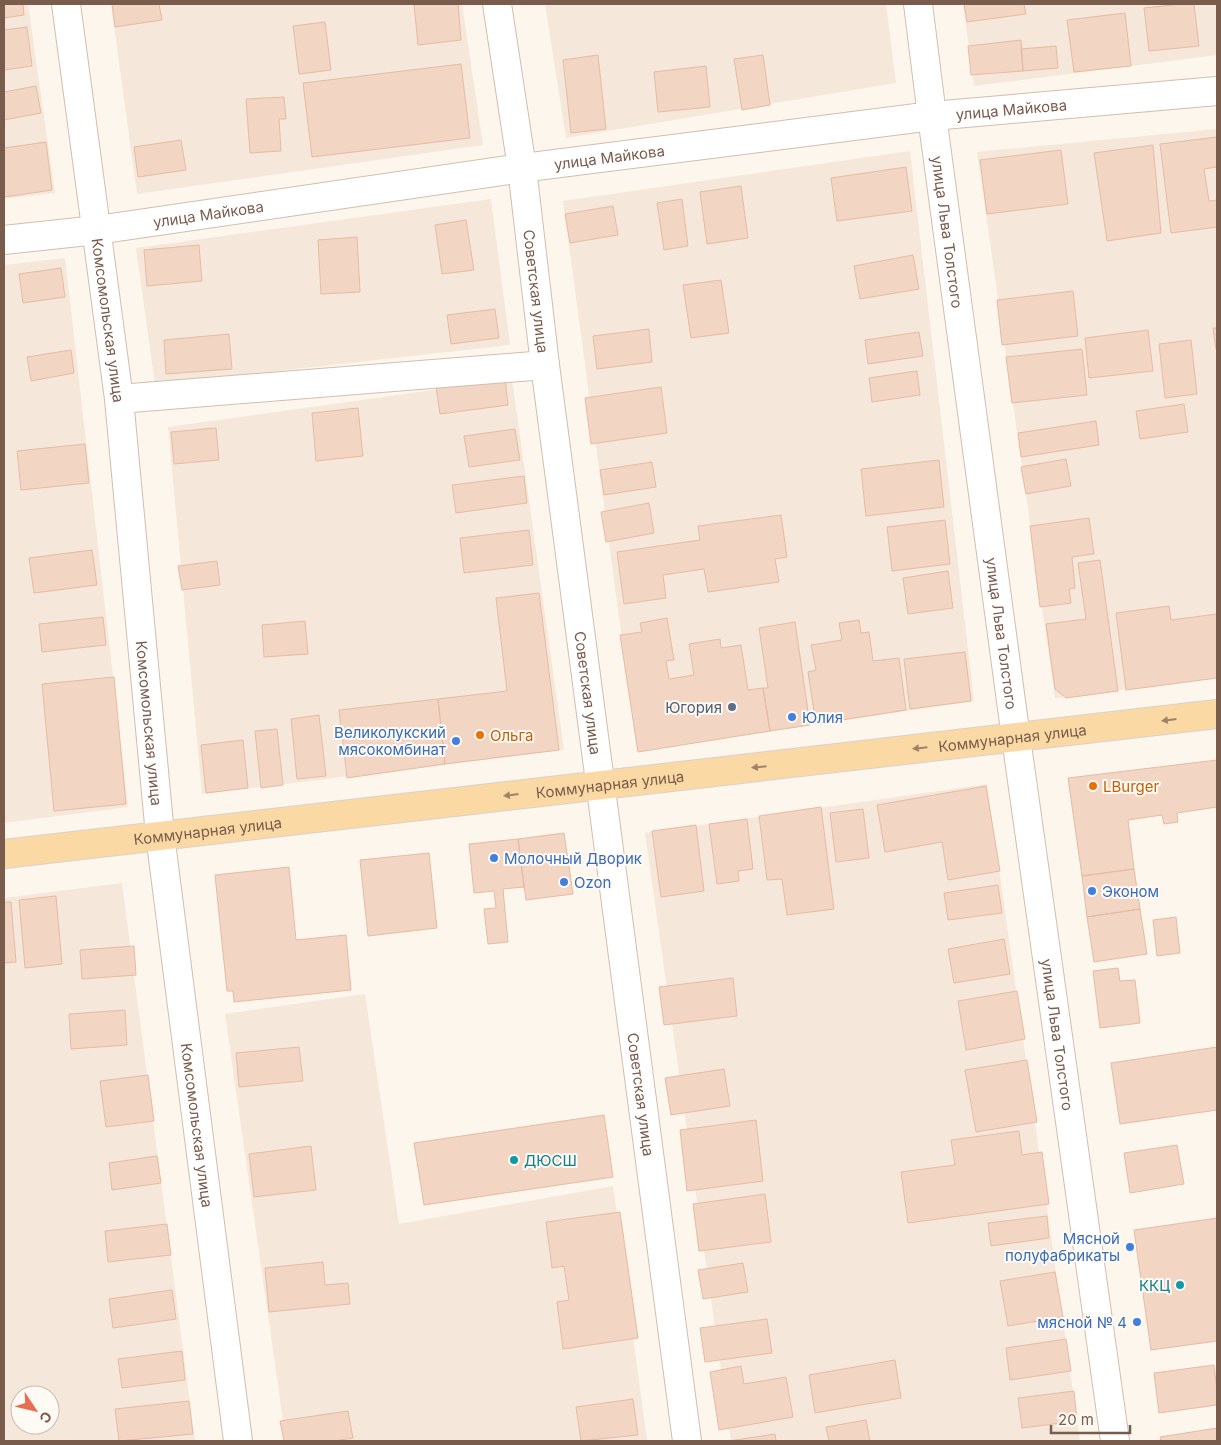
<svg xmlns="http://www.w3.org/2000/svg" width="1221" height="1445" font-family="Inter,sans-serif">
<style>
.residential{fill:#f5e8da;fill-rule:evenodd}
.building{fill:#f3d5c3;stroke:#e6bba3}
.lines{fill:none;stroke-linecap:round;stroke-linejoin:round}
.minor-casing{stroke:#d1beb0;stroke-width:30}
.major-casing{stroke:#dad1cd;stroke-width:30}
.minor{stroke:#fff;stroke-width:28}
.major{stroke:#fbd9a5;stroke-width:28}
.oneway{fill:#a18267}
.service-dot{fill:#5c6f8a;stroke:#fffaf3;stroke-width:2}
.shop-dot{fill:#3f7fe0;stroke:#fffaf3;stroke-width:2}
.food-dot{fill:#e8710a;stroke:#fffaf3;stroke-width:2}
.culture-dot{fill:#0f9aa8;stroke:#fffaf3;stroke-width:2}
.labels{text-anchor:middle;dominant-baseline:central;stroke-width:4;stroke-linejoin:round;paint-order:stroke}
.street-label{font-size:15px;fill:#7a5c4d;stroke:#fffaf3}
.service-label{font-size:15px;fill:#4e5e75;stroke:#fffaf3;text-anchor:end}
.shop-label{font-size:15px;fill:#366cbe;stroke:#fffaf3;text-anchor:start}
.food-label{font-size:15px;fill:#c56008;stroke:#fffaf3;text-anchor:start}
.culture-label{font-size:15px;fill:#0d838f;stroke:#fffaf3;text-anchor:start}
</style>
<rect width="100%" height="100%" fill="#fdf6ec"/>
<!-- residential -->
<path class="residential" d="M4,4H28L55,193L4,199Z
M111,4H462L483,145L137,194Z
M545,4H886L896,83L566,138Z
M963,4H1217V55L974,86Z
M1217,129V678L1055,698L977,152Z
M910,151L974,701L637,751L563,201Z
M491,199L510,345L155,385L136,248Z
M65,258L128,807L4,823V265Z
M512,379L564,750L202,794L168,427Z
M987,784L1080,1441H731L645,833Z
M122,883L195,1441H4V898ZM20,1395H50V1425H20Z
M365,994L399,1224L613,1186L647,1441H286L225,1014Z"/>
<!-- building -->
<path class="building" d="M4,4H23L24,15L4,18Z
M112,4H159L162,20L115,27Z
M414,4H458L461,40L418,45Z
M964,4H1024L1026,14L967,22Z
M1181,4H1194L1199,46L1149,51L1144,8Z
M1125,13L1131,66L1074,72L1067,20Z
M325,22L331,70L299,74L293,26Z
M27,27L32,66L4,70V30Z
M1021,40L1023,71L971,75L968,46Z
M1056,46L1058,68L1023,71L1021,49Z
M598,55L606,129L571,133L563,60Z
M763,55L770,105L742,110L734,59Z
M461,64L470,138L312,157L303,83Z
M706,66L710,107L658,112L654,72Z
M36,86L41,113L4,120V92Z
M284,97L286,119H279L281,151L250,153L246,99Z
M1217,137V167L1204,169L1209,201L1217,200V227L1171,233L1160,144Z
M181,140L186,170L138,177L134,147Z
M46,142L52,190L4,197V148Z
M1153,145L1161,233L1107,241L1094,153Z
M1061,150L1068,204L987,214L980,160Z
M906,167L912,211L837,221L831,178Z
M741,186L748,238L707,244L700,192Z
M682,199L688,246L664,250L657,203Z
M613,206L618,235L570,243L565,214Z
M466,220L474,270L442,274L435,225Z
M357,237L360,292L321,294L318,240Z
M199,245L202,281L147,286L144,250Z
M913,255L919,289L860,299L854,266Z
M61,268L65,297L23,303L19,274Z
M721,280L729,333L691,338L683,285Z
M1073,291L1078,336L1002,345L997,300Z
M495,309L499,338L451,344L447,315Z
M1213,328H1217V349H1216Z
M649,329L652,362L597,369L593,336Z
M1148,330L1153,371L1089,378L1085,338Z
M919,332L923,356L868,364L865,340Z
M229,334L232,369L166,374L164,340Z
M1191,340L1197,394L1165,398L1159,344Z
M1082,349L1087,395L1012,403L1006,357Z
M71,350L74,373L31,381L27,357Z
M917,371L920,395L872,402L869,378Z
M505,378L508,405L440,414L436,387Z
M661,387L667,433L591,444L585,398Z
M1184,404L1188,432L1140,439L1136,411Z
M358,408L363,456L316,461L312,413Z
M1096,421L1099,445L1021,457L1018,433Z
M216,428L219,460L174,464L171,432Z
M515,429L520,460L469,467L464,436Z
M85,444L89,483L21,490L17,451Z
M1066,459L1071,486L1026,494L1021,467Z
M939,460L944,507L866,516L861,469Z
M652,462L656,487L604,495L600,470Z
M524,476L527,503L456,513L452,485Z
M649,503L654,533L606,542L601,512Z
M781,515L787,557L775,559L779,582L708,592L704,569L663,575L666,598L624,604L617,552L700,540L698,526Z
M1089,518L1094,554L1072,557L1075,588L1069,589L1071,603L1040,607L1030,526Z
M945,520L950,564L892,571L887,527Z
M529,530L533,565L464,573L460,538Z
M92,550L97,585L34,593L29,558Z
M1100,560L1118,691L1066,698L1055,689L1046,624L1086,619L1078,563Z
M217,561L220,585L182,590L178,566Z
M948,571L953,608L908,614L903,578Z
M539,593L559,750L445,764L438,699L507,691L496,598Z
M1169,606L1171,620L1217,614V678L1126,690L1116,613Z
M103,617L106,645L42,652L39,624Z
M667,618L674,660L666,661L669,679L694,675L689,644L720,639L721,648L741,645L748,690L763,688L770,731L638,752L620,635L642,632L640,623Z
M859,620L861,633L869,632L873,661L899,658L906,710L816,724L808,672L816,670L811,645L842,640L839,623Z
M305,621L308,654L264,657L262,625Z
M795,622L810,725L770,731L763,688H768L759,628Z
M965,652L971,701L910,709L904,659Z
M114,677L126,804L54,811L42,684Z
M438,699L445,764L347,778L339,710Z
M319,715L326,776L297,779L291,719Z
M277,729L283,785L261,788L255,731Z
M243,740L248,788L206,793L201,745Z
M1217,760V807L1177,813L1178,822L1164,824L1162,815L1128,820L1134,869L1082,876L1068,778Z
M986,786L1000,871L948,880L942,842L885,852L877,805Z
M821,807L834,909L787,915L782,879L767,880L759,816Z
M863,809L869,858L836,862L830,813Z
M747,819L753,869L738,871L739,881L717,884L709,824Z
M696,825L704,891L661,897L652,831Z
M564,833L573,894L526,900L518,839Z
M518,839L524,887L503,889L508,942L488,944L484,909L496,908L494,891L474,893L469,844Z
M429,853L437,928L368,936L360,860Z
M289,867L296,940L346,935L351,990L234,1002L233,991H227L215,875Z
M1134,869L1140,909L1087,917L1082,876Z
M998,885L1002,913L948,920L944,893Z
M56,896L62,964L25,968L19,900Z
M4,902H11L16,962L4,963Z
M1140,909L1147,954L1094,962L1087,917Z
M1176,917L1180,953L1157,956L1153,920Z
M1004,939L1010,974L954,983L948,949Z
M134,946L136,975L82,979L80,950Z
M1118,968L1120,981L1135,980L1140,1023L1100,1028L1093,971Z
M733,978L737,1016L664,1025L659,987Z
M1017,991L1025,1039L966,1050L958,1001Z
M125,1010L127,1045L71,1049L69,1014Z
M299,1047L303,1081L239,1087L236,1053Z
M1217,1047V1113V1110L1120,1124L1111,1063Z
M1027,1060L1037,1122L976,1132L965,1070Z
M724,1069L730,1106L671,1115L665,1078Z
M148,1075L154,1121L106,1127L100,1081Z
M604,1115L613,1177L424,1205L414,1143Z
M756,1120L763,1181L687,1191L680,1130Z
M1019,1131L1022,1155L1042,1152L1049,1204L908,1223L901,1172L955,1165L951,1140Z
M1177,1145L1184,1184L1130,1193L1124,1153Z
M311,1146L316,1190L254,1197L249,1154Z
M157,1156L161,1183L112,1190L109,1163Z
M765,1194L771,1242L699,1251L693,1204Z
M620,1212L638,1338L563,1349L557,1302L569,1300L564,1266L552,1268L546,1222Z
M1047,1216L1049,1238L991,1246L988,1223Z
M1217,1218V1341L1151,1350L1134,1230Z
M167,1224L171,1255L108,1262L105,1231Z
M323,1262L325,1285L348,1283L350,1304L269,1312L265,1268Z
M743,1263L748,1292L703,1299L698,1270Z
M1055,1272L1063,1317L1008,1326L1000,1281Z
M172,1290L176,1319L113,1328L109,1299Z
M767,1319L772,1353L705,1362L700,1328Z
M1066,1339L1071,1371L1010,1380L1006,1348Z
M182,1351L185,1380L122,1388L118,1359Z
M895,1360L901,1398L815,1413L809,1375Z
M1214,1365L1217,1391V1405L1159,1413L1154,1373Z
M741,1366L744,1384L786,1377L793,1417L719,1430L710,1372Z
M1074,1391L1077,1421L1022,1428L1018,1398Z
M633,1399L638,1435L581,1441L576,1407Z
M189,1401L193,1434L119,1441L115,1409Z
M348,1411L353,1438L334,1441H284L280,1421Z
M866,1420L870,1441H829L826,1427Z
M1217,1428V1441H1161L1160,1437Z
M775,1434L776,1441H729Z"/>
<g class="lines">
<defs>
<g id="minor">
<path id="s1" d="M66,4L119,399L160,835L238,1441"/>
<path id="s2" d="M497,4L522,168L545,365L687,1441"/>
<path id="s3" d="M918,4L932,116L1016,738L1115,1441"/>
<path id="s4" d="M4,240L97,230L522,168L932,116L1217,91"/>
<path d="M119,399L545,365"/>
</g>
<g id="major">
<path id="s5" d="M4,854L1217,714"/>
</g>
</defs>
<!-- minor casing -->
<use href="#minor" class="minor-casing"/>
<!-- major casing -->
<use href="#major" class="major-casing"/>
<!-- minor -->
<use href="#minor" class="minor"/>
<!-- major -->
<use href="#major" class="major"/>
</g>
<!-- one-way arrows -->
<defs><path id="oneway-solid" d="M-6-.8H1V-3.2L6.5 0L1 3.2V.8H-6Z" transform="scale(1.25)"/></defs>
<g class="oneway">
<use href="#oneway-solid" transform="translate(1169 720) rotate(173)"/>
<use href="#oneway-solid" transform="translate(920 748) rotate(174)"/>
<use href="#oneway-solid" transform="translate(759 767) rotate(174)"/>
<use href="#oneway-solid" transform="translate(511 795) rotate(173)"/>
</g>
<!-- markers -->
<circle class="service-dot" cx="732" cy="707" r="5"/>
<g class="shop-dot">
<circle cx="792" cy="717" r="5"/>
<circle cx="456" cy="741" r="5"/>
<circle cx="494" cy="858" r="5"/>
<circle cx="564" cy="882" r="5"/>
<circle cx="1092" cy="891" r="5"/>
<circle cx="1130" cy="1247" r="5"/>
<circle cx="1137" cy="1322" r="5"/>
</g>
<g class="food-dot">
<circle cx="480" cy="735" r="5"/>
<circle cx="1093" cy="786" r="5"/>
</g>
<g class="culture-dot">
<circle cx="514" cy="1160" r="5"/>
<circle cx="1180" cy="1285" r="5"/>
</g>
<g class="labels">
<!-- street labels -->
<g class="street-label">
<text stroke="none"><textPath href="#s4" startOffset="1016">улица Майкова</textPath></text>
<text stroke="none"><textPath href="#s4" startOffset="611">улица Майкова</textPath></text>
<text stroke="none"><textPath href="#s4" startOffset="206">улица Майкова</textPath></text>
<text stroke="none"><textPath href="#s3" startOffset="230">улица Льва Толстого</textPath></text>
<text stroke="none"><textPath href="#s2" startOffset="290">Советская улица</textPath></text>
<text stroke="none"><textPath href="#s1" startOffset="319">Комсомольская улица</textPath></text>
<text stroke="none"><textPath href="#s3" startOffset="635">улица Льва Толстого</textPath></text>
<text stroke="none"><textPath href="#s2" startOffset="695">Советская улица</textPath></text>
<text stroke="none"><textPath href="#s1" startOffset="724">Комсомольская улица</textPath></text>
<text stroke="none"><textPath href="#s5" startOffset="1015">Коммунарная улица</textPath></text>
<text stroke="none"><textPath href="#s5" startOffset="610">Коммунарная улица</textPath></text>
<text stroke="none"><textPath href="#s5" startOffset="205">Коммунарная улица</textPath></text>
<text stroke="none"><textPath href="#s3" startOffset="1040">улица Льва Толстого</textPath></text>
<text stroke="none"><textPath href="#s2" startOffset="1100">Советская улица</textPath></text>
<text stroke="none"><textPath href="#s1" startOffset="1129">Комсомольская улица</textPath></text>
</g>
<!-- service labels -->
<g class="service-label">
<text x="722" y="707">Югория</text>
</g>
<!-- shop labels -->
<g class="shop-label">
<text x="802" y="717">Юлия</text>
<text x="446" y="732" text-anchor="end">Великолукский<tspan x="446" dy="17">мясокомбинат</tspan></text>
<text x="504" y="858">Молочный Дворик</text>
<text x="574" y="882">Ozon</text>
<text x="1102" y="891">Эконом</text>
<text x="1120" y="1238" text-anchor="end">Мясной<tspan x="1120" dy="17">полуфабрикаты</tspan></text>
<text x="1127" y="1322" text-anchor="end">мясной № 4</text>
</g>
<!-- food labels -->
<g class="food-label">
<text x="490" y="735">Ольга</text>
<text x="1103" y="786">LBurger</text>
</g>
<!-- culture labels -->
<g class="culture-label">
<text x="524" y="1160">ДЮСШ</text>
<text x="1170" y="1285" text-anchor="end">ККЦ</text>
</g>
</g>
<!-- border -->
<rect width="1221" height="1445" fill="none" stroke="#7a5c4d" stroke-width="10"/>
<!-- north arrow -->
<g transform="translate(35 1410) rotate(125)"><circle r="24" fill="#fffaf3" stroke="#cabbb1"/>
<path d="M0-4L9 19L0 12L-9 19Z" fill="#e76f51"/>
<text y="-8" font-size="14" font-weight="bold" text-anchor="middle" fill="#7a5c4d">С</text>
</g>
<!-- scale -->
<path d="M1051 1425v8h79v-8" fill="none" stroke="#7a5c4d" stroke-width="2.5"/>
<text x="1058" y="1425" font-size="15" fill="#7a5c4d" stroke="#fffaf3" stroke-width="4" paint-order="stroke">20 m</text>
</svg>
